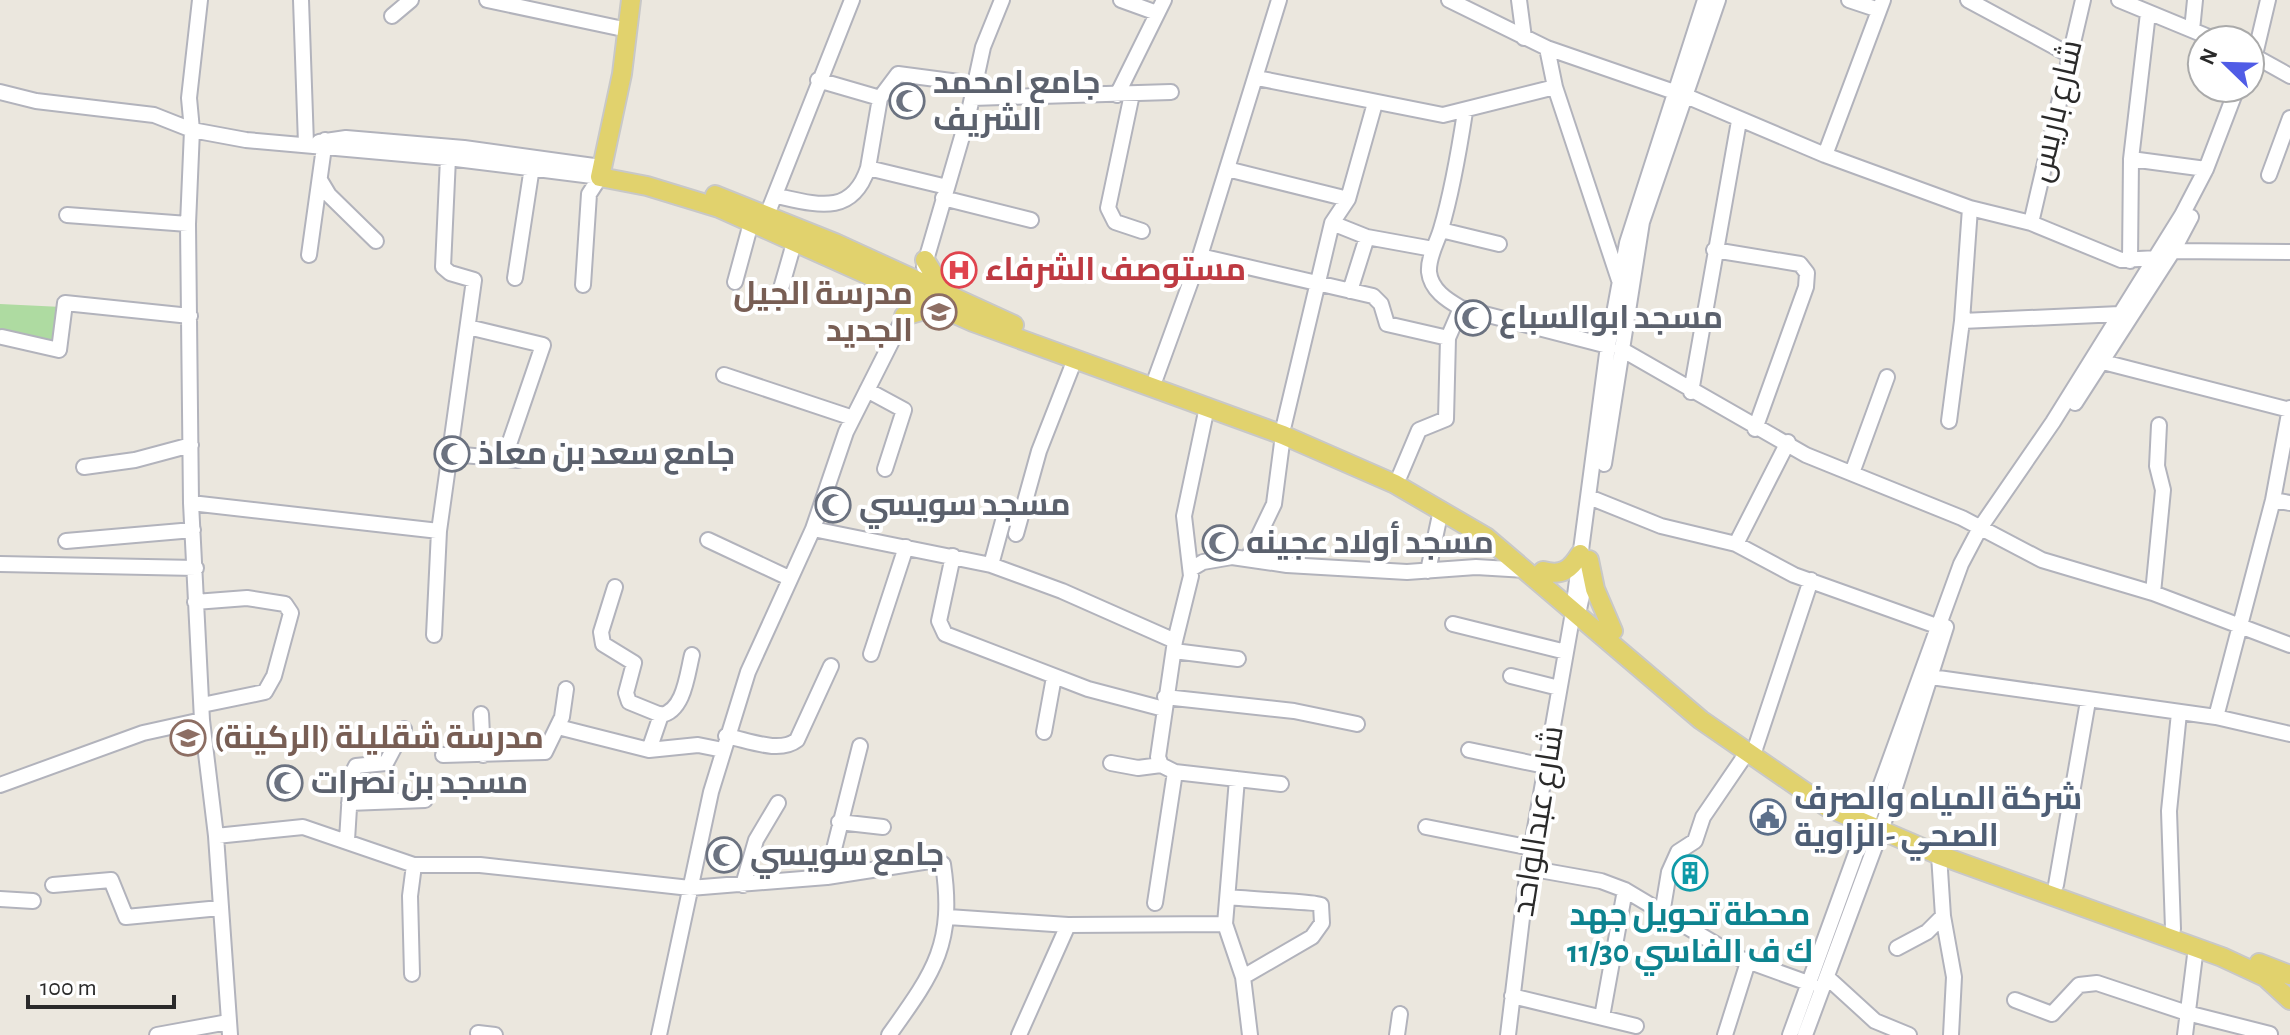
<svg xmlns="http://www.w3.org/2000/svg" width="2290" height="1035" font-family="'Alegreya Sans',Cairo,sans-serif">
<style>
.green{fill:#aedba1}
.lines{fill:none;stroke-linecap:round;stroke-linejoin:round}
.minor-casing{stroke:#b2b3bc;stroke-width:18}
.major-casing{stroke:#c8c8c8;stroke-width:22}
.minor{stroke:#fff;stroke-width:14}
.major{stroke:#e1d26d;stroke-width:18}
.labels{text-anchor:middle;dominant-baseline:central;stroke-width:8;stroke-linejoin:round;paint-order:stroke}
.worship-label{font-size:32px;font-weight:bold;fill:#5b616d;stroke:#fff;text-anchor:start}
.street-label{font-size:32px;fill:#2a2a2a;stroke:#fff}
.health-label{font-size:32px;font-weight:bold;fill:#be3a42;stroke:#fff;text-anchor:start}
.education-label{font-size:32px;font-weight:bold;fill:#785e54;stroke:#fff;text-anchor:end}
.service-label{font-size:32px;font-weight:bold;fill:#4e5e75;stroke:#fff;text-anchor:start}
.culture-label{font-size:32px;font-weight:bold;fill:#0d838f;stroke:#fff}
</style>
<rect width="100%" height="100%" fill="#ebe7de"/>
<!-- green -->
<path class="green" d="M0,304L62,307L57,345L0,330Z"/>
<g class="lines">
<defs>
<path id="minor" d="M200,0L189,98L192,130L188,224L191,503L202,720L216,836L230,1035
M301,0L306,144
M487,0L628,30
M1121,0L1157,13
M1449,0L1547,48L1686,96L1825,155L1970,208L2031,223L2121,260L2157,258L2173,251L2290,252
M1519,0L1524,38
M1849,0L1879,10
M1968,0L2068,54
M2119,0L2216,40
M392,16L411,0
M2192,30L2195,0
M1547,48L1555,87L1619,280
M2256,57L2290,76
M2250,76L2268,0
M1257,78L1443,115L1555,87
M818,80L880,98L898,74L974,84
M0,92L36,101L154,115L192,130L246,140L448,158L600,177L589,194L583,285
M1132,94L1108,208L1115,222L1142,231
M1117,95L1164,0
M972,98L1171,92
M1465,112C1459,151 1452,192 1441,229C1437,243 1428,257 1429,272C1431,290 1447,300 1461,308L1608,346
M319,142L346,138L464,148L601,167
M1825,155L1883,0
M2131,159L2206,169
M868,168L880,98
M1227,169L1348,199
M2269,175L2290,118
M320,180L329,195L376,241
M777,196C818,205 852,216 868,168L947,187
M943,198L1031,220
M67,215L188,224
M767,215L852,0
M1332,223L1367,237L1433,249
M2031,223L2083,0
M1441,230L1499,244
M1714,250L1800,264L1807,273L1806,287L1755,429
M309,255L325,140
M1200,256L1373,296L1381,304L1387,324L1448,338
M2130,261L2131,159L2148,13
M924,267L968,116L983,47L1002,0
M515,278L532,167
M735,282L751,223
M1350,291L1367,237
M778,299L794,243
M1962,321L2120,314
M468,327L543,345L504,459
M2,337L59,350L65,303L190,316
M1621,349L1806,455L1962,518L2042,560L2153,593L2290,645
M2103,362L2290,410
M724,375L853,418
M1156,377L1200,256L1279,0
M867,390L904,410L885,469
M1691,392L1739,121
M2075,403L2173,251L2191,217
M1207,407L1184,516L1191,576L1175,641L1158,757L1161,765L1175,772L1281,784
M1949,421L1962,321L1970,208
M1284,425L1332,223L1348,199L1375,103
M452,454L518,460
M1604,464L1642,222L1718,0
M84,467L135,460L191,445
M1852,473L1887,377
M1400,475L1419,430L1446,419L1448,338L1461,308
M1589,497L1661,526L1736,544L1794,575L1945,629
M2273,500L2290,503
M191,503L439,531
M813,529L991,565L1062,591L1175,641
M1016,534L1039,451L1075,359
M708,540L789,578
M66,541L193,530
M1736,544L1788,442
M953,556L939,621L945,634L1088,689L1164,709
M1248,558L1274,504L1283,435
M0,564L196,568
M991,565L1007,506
M1191,569L1203,562L1232,557L1287,565L1407,572L1476,567L1526,570
M1428,571L1441,510
M615,587L601,632L603,644L634,663L626,693L629,702L661,715
M2153,593L2163,490L2157,466L2159,425
M195,602L247,598L285,604L291,613L274,676L265,692L202,705
M1572,618L1578,614L1588,568
M1453,624L1566,652
M434,635L439,531L474,280L450,273L443,267L448,158
M1174,651L1238,659
M871,654L906,547
M1511,676L1559,688
M1931,677L2216,717L2290,734
M1165,697L1294,711L1357,724
M481,714L483,755
M2216,717L2273,500L2290,408
M558,727L649,750L698,745L723,750
M1044,732L1054,677
M726,736C748,740 779,754 797,740L831,666
M1755,749L1811,580
M649,750L661,715C684,711 687,675 692,655
M1469,750L1545,766
M443,755L545,752L562,717L566,689
M1111,763L1138,768L1161,765
M1237,779L1225,924L1243,977L1250,1035
M0,785L143,733L202,720
M349,803L425,800
M839,822L883,827
M1426,827L1532,848
M216,836L303,827L414,865H480L690,888L827,877L936,860L943,864C955,944 934,972 889,1035
M347,840L351,776L356,766L386,763L404,729
M1939,855L1943,916L1954,977L1951,1035
M1528,868L1601,881L1625,890L1739,958L1811,984
M827,877L860,746
M53,885L111,880L126,917L220,908
M743,885L756,840L778,803
M2056,885L2088,701
M1228,897C1243,899 1317,902 1321,905L1322,923L1312,937L1243,977
M0,899L33,901
M1155,903L1175,772
M1662,914L1669,872L1678,852L1695,841L1703,817L1746,754
M948,917L1068,925L1225,924
M2173,929L2169,811L2179,713
M1897,948L1927,932L1943,916
M412,974L410,896L414,865
M1829,979L1875,1021L1909,1035
M1512,996L1636,1026
M2015,1000L2052,1014L2079,985L2097,983L2187,1013L2270,1034
M1602,1017L1625,890
M478,1033L495,1035
M157,1035L228,1022
M659,1035L711,792L748,672L813,529L846,432L908,309
M1019,1035L1068,925
M1397,1035L1400,1014
M1508,1035L1528,868L1572,618L1608,346L1627,243L1705,0
M1725,1035L1748,962
M1790,1035L1961,564L1980,528L2053,422L2182,215L2206,169L2237,88
M1805,1035L1884,822L1946,627
M2185,1035L2196,947"/>
<path id="major" d="M631,0L622,74L600,177L647,186L719,208L973,322L1283,435L1395,484L1486,537L1701,720L1827,807L1939,855L2222,957L2265,977L2290,1000
M715,195L835,243L1014,325
M925,260L942,288
M904,316L938,306
M1589,560L1595,589L1613,631
M1543,571C1562,576 1570,570 1580,554
M2259,963L2290,975"/>
</defs>
<!-- minor casing -->
<use href="#minor" class="minor-casing"/>
<!-- major casing -->
<use href="#major" class="major-casing"/>
<!-- minor -->
<use href="#minor" class="minor"/>
<!-- major -->
<use href="#major" class="major"/>
</g>
<!-- icons -->
<defs>
<symbol id="mosque-ring" viewBox="-11 -11 22 22"><circle r="9.5" fill="#fff" stroke="#6b7280" stroke-width="1.5"/><path d="M3.5-4.9A6 6 0 1 0 3.5 4.9A5 5 0 1 1 3.5-4.9Z" fill="#6b7280"/></symbol>
<symbol id="hospital-ring" viewBox="-11 -11 22 22"><circle r="9.5" fill="#fff" stroke="#e0444e" stroke-width="1.5"/><path d="M-5-5h3v3.5h4V-5h3V5h-3V1.5h-4V5h-3Z" fill="#e0444e"/></symbol>
<symbol id="school-ring" viewBox="-11 -11 22 22"><circle r="9.5" fill="#fff" stroke="#8d6e63" stroke-width="1.5"/><path d="M0-5L7-2L0 1L-7-2ZM-4 1L0 2.5L4 1V4Q0 6-4 4Z" fill="#8d6e63"/></symbol>
<symbol id="civic-ring" viewBox="-11 -11 22 22"><circle r="9.5" fill="#fff" stroke="#5c6f8a" stroke-width="1.5"/><path d="M-.6-6.5H3V-4.5H.6V-3L4-1V1h2V6H-6V1h2V-1L-.6-3ZM-1.2 2.5V6h2.4V2.5Z" fill="#5c6f8a"/></symbol>
<symbol id="building-ring" viewBox="-11 -11 22 22"><circle r="9.5" fill="#fff" stroke="#0f9aa8" stroke-width="1.5"/><path d="M-4-6H4V6H1V3H-1V6H-4ZM-2.5-4.3h1.7v1.8h-1.7ZM.8-4.3h1.7v1.8H.8ZM-2.5-1h1.7V.8h-1.7ZM.8-1h1.7V.8H.8Z" fill="#0f9aa8"/></symbol>
</defs>
<g fill-rule="evenodd">
<use href="#mosque-ring" x="887" y="81" width="40" height="40"/>
<use href="#hospital-ring" x="939" y="250" width="40" height="40"/>
<use href="#school-ring" x="919" y="292" width="40" height="40"/>
<use href="#mosque-ring" x="1453" y="298" width="40" height="40"/>
<use href="#mosque-ring" x="432" y="434" width="40" height="40"/>
<use href="#mosque-ring" x="813" y="485" width="40" height="40"/>
<use href="#mosque-ring" x="1200" y="523" width="40" height="40"/>
<use href="#school-ring" x="168" y="718" width="40" height="40"/>
<use href="#mosque-ring" x="265" y="763" width="40" height="40"/>
<use href="#civic-ring" x="1748" y="797" width="40" height="40"/>
<use href="#mosque-ring" x="704" y="835" width="40" height="40"/>
<use href="#building-ring" x="1670" y="853" width="40" height="40"/>
</g>
<g class="labels">
<!-- worship labels -->
<g class="worship-label">
<text x="933" y="83">جامع امحمد<tspan x="933" dy="37">الشريف</tspan></text>
<text x="1499" y="318">مسجد ابوالسباع</text>
<text x="478" y="454">جامع سعد بن معاذ</text>
<text x="859" y="505">مسجد سويسي</text>
<text x="1246" y="543">مسجد أولاد عجينه</text>
<text x="311" y="783">مسجد بن نصرات</text>
<text x="750" y="855">جامع سويسي</text>
</g>
<!-- street labels -->
<g class="street-label">
<text transform="translate(2056 111) rotate(-77)">شارع باريس</text>
<text transform="translate(1538 821) rotate(-81)">شارع عبدالواحد</text>
</g>
<!-- health labels -->
<g class="health-label">
<text x="985" y="270">مستوصف الشرفاء</text>
</g>
<!-- education labels -->
<g class="education-label">
<text x="913" y="294">مدرسة الجيل<tspan x="913" dy="37">الجديد</tspan></text>
<text x="214" y="738" text-anchor="start">مدرسة شقليلة (الركينة)</text>
</g>
<!-- service labels -->
<g class="service-label">
<text x="1794" y="799">شركة المياه والصرف<tspan x="1794" dy="37">الصحي -الزاوية</tspan></text>
</g>
<!-- culture labels -->
<g class="culture-label">
<text x="1690" y="915">محطة تحويل جهد<tspan x="1690" dy="37">11/30 ك ف الفاسي</tspan></text>
</g>
</g>
<!-- north arrow -->
<g transform="translate(2226 64) rotate(293)"><circle r="38" fill="#ffffff" stroke="#aaaaaa" stroke-width="2"/>
<path d="M0-6L14 30L0 20L-14 30Z" fill="#505ce6"/>
<text y="-12" font-size="22" font-weight="bold" text-anchor="middle" fill="#2a2a2a">N</text>
</g>
<!-- scale -->
<path d="M28 995v12h146v-12" fill="none" stroke="#2a2a2a" stroke-width="4"/>
<text x="40" y="995" font-size="24" fill="#2a2a2a" stroke="#ffffff" stroke-width="6" paint-order="stroke">100 m</text>
</svg>
